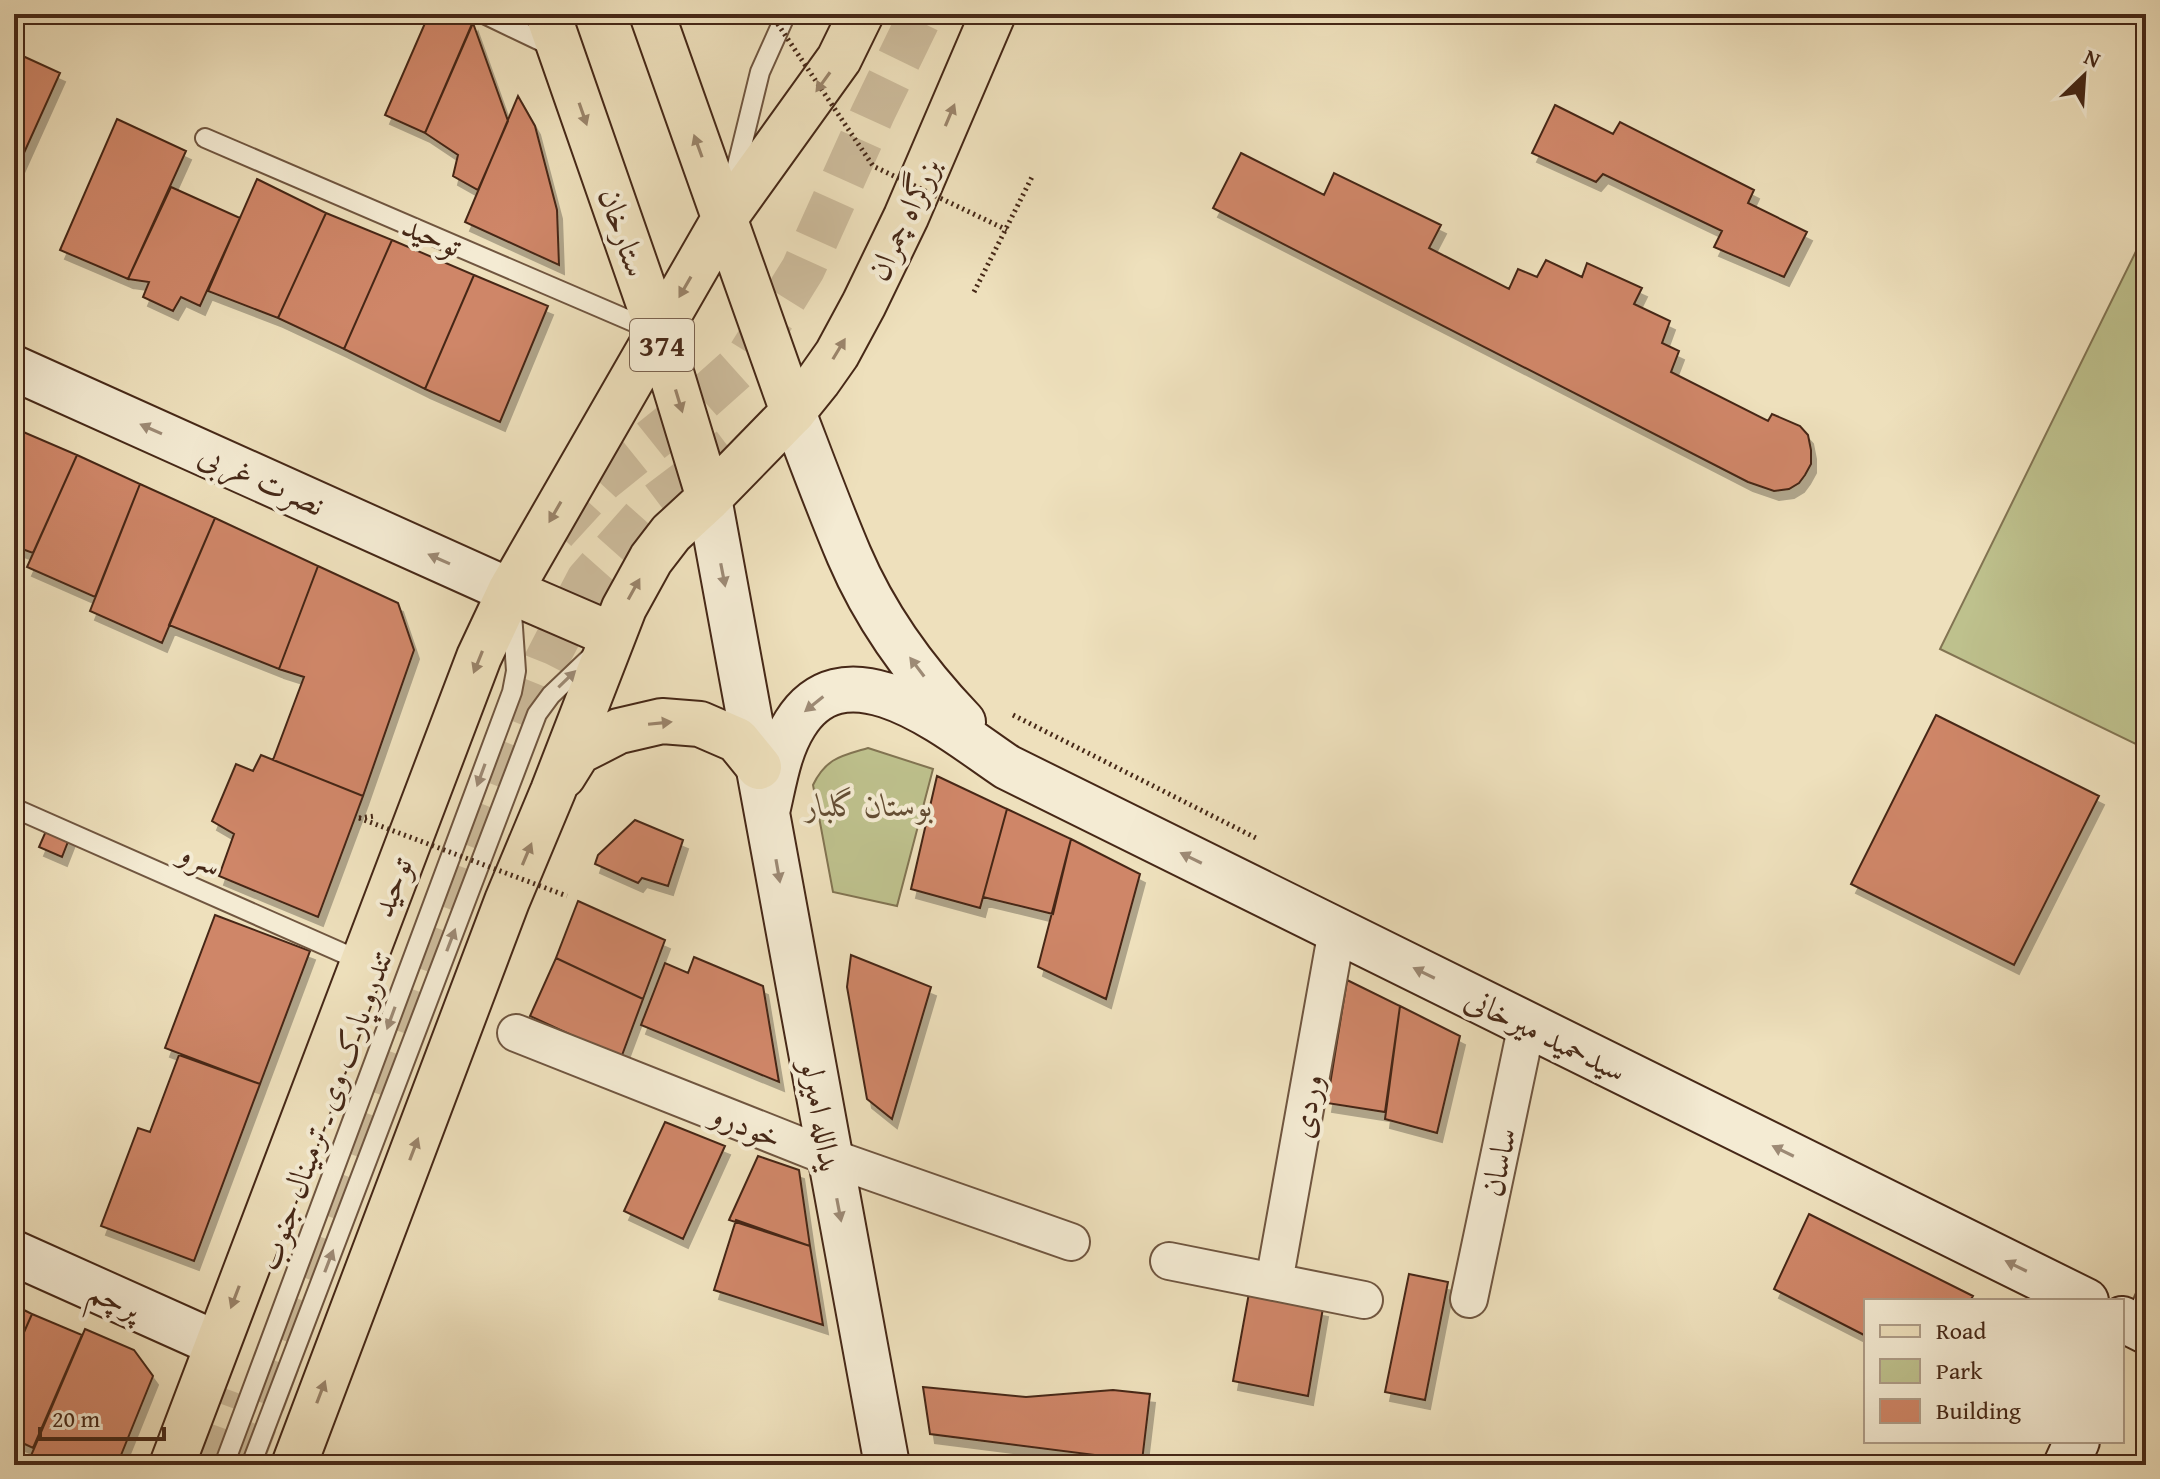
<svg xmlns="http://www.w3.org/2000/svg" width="2160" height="1479" font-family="'Gentium Book Plus',Amiri,serif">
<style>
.green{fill:#bec18d;stroke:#827452;stroke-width:2}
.building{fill:#cf8667;stroke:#462817;stroke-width:2;filter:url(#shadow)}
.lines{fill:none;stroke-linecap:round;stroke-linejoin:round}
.highway-tunnel{stroke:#ccbb9b;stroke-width:44;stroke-dasharray:44 22;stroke-linecap:butt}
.lane-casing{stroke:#705640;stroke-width:22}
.street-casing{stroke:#705640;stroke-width:40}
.secondary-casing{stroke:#462817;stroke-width:48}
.primary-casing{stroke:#462817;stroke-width:48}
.highway-casing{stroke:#462817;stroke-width:48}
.path{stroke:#462817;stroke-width:5;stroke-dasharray:2 4;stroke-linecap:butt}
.lane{stroke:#f4ebd3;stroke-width:18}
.street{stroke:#f4ebd3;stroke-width:36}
.secondary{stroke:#f4ebd3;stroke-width:44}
.primary{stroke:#eee0bc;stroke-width:44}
.highway{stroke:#eee0bc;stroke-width:44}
.path-bridge{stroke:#462817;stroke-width:5;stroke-dasharray:2 4;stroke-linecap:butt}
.oneway{fill:#9a846a}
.oneway2{fill:#9d8a75}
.labels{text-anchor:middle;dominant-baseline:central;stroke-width:8;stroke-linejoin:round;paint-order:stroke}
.shield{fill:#f4ebd3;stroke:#7a624f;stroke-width:2}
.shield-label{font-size:30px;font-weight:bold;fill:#462817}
.street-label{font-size:32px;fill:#462817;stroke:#f4ebd3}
.park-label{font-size:32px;font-style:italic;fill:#644e34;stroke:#f4ebd3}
</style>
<defs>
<filter id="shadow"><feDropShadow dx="5" dy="9" stdDeviation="0" flood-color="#0004"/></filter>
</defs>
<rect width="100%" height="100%" fill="#eee0bc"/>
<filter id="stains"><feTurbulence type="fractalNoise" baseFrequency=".0025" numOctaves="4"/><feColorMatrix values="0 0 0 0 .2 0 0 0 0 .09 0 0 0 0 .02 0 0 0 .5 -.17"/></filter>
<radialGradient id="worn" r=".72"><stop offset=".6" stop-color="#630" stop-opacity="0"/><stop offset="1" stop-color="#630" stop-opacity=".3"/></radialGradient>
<!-- green -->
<path class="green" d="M2146,231V749L1940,649Z
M868,748L933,769L897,906L833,892L813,785C826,758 841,756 868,748Z"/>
<!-- building -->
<path class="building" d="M429,14H464L472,24L425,133L385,115Z
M473,23L508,121L478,190L453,176L458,155L425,133Z
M14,52L60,73L14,175Z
M518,96L535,126L557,210L559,265L465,222Z
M1555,105L1613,134L1620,122L1754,190L1748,203L1807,232L1784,277L1714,247L1722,231L1603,174L1596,182L1532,153Z
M117,119L186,151L128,279L60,250Z
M1241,153L1324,195L1334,173L1441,225L1429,248L1509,289L1518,269L1537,277L1546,260L1582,277L1587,263L1642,288L1634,304L1670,321L1662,343L1679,351L1671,372L1768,421L1772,414L1800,426L1808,435L1811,450V464L1805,475L1799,483L1789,489L1774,491L1748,482L1213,208Z
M257,179L326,213L278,318L208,291Z
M171,187L240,218L200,306L181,297L173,311L143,297L149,282L128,279Z
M326,213L392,240L344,349L278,318Z
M392,240L474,275L425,389L344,349Z
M474,275L548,306L500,422L425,389Z
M14,428L77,455L33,553L14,546Z
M77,455L140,484L95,597L27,567Z
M140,484L215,518L162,643L90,611Z
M215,518L318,566L279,669L169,625Z
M318,566L398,603L414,650L363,796L273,760L304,677L279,669Z
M1936,715L2099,796L2014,965L1851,884Z
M261,755L363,796L318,917L219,876L234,834L212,821L236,764L253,771Z
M937,776L1007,809L980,908L911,889Z
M1007,809L1071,839L1053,914L983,897Z
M635,820L683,840L668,886L642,878L638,883L595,864L598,855Z
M49,824L71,834L62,857L39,847Z
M1071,839L1140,874L1106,999L1038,967Z
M578,901L665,940L643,999L556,958Z
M215,915L310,951L260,1084L165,1048Z
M851,955L931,987L892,1119L867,1099L847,987Z
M694,957L763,986L779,1082L641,1025L665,963L688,973Z
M556,958L643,999L621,1058L530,1016Z
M1347,980L1400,1006L1385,1112L1327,1103Z
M1400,1006L1460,1036L1437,1133L1385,1119Z
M179,1055L260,1084L194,1261L101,1226L138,1128L150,1132Z
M665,1122L725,1146L683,1239L624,1211Z
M758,1156L799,1170L810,1246L729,1220Z
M1809,1214L1973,1296L1970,1301H1866V1336L1774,1289Z
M736,1220L810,1246L823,1325L714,1290Z
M1409,1274L1448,1282L1425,1400L1385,1392Z
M1249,1293L1323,1308L1308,1396L1233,1381Z
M14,1305L32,1314L14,1355Z
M32,1314L82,1335L33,1448L14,1439V1355Z
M85,1329L134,1350L153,1376L117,1465H27Z
M923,1387L1026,1397L1113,1390L1150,1394L1142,1461L930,1434Z
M2146,1441V1465H2135Z"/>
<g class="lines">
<!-- highway-tunnel -->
<path class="highway-tunnel" d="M555,531L602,480L699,402L747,359L803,269L873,113L921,14
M196,1465L224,1388
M240,1465L467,858L545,663L588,580L652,508L730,449"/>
<defs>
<path id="lane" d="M484,14L555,48
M205,138L652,330
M732,186L760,72L786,14
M14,808L363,962
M2133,1324L2146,1295
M224,1465L512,692L516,671L512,613
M251,1465L537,714L551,695L593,655"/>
<path id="street" d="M516,1033L829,1157L1071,1242
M1169,1261L1364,1300
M1274,1282L1337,930
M1469,1299L1527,1024"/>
<path id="secondary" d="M14,368L510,591
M793,412C811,459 829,508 849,555C875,616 917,674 963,722
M709,498L887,1465
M767,812C774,783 778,751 795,724C847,640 953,731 1007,767L2086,1301
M14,1253L217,1344
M2122,1319L2146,1331
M2066,1465L2077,1441"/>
<path id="primary" d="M548,14L659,333L709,498
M510,591L612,635
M563,776L578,752L619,731L662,721L700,724L737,740L759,767
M172,1465L479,657L510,591L724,219
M294,1465L507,901L553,791L624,608L651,559L671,533L709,498L793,412L652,14"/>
<path id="highway" d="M724,219L839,59L861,14
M793,412L818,381L837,354L864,304L906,217L993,14"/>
</defs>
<!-- lane casing -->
<use href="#lane" class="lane-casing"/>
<!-- street casing -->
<use href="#street" class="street-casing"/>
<!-- secondary casing -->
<use href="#secondary" class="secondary-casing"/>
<!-- primary casing -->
<use href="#primary" class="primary-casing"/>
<!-- highway casing -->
<use href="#highway" class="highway-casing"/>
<!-- path -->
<path class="path" d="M974,292L1032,177
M1013,715L1258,839
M359,818L374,816"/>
<!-- lane -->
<use href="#lane" class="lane"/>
<!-- street -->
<use href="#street" class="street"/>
<!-- secondary -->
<use href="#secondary" class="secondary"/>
<!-- primary -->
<use href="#primary" class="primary"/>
<!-- highway -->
<use href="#highway" class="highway"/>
<!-- path-bridge -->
<path class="path-bridge" d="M771,14L873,166L1007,230
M359,818L567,896"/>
</g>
<!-- one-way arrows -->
<defs><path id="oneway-solid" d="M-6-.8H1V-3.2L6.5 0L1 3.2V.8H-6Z" transform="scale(2)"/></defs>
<g class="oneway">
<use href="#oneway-solid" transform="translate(823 82) rotate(126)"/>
<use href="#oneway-solid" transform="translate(583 114) rotate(71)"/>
<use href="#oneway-solid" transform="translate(950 115) rotate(-67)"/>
<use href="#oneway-solid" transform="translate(698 146) rotate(-110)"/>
<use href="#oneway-solid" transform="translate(685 287) rotate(120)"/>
<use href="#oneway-solid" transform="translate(839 349) rotate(-59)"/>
<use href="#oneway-solid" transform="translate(679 401) rotate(73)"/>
<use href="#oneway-solid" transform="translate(555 512) rotate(120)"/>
<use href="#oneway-solid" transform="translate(634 589) rotate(-61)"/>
<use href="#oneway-solid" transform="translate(478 662) rotate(112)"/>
<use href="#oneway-solid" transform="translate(660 723) rotate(-6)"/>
<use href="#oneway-solid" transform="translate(527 854) rotate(-67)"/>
<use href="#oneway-solid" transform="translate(414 1149) rotate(-69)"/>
<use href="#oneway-solid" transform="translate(235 1297) rotate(111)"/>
<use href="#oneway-solid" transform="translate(321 1392) rotate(-69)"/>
</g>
<g class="oneway2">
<use href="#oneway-solid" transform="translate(151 429) rotate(-156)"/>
<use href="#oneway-solid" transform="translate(439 559) rotate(-156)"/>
<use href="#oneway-solid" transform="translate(723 575) rotate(79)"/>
<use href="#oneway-solid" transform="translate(917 667) rotate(-127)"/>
<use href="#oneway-solid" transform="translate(567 679) rotate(-44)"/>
<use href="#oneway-solid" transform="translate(814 704) rotate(141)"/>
<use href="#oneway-solid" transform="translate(481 775) rotate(110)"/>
<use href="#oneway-solid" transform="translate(1191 858) rotate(-154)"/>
<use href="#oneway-solid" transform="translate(778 871) rotate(80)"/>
<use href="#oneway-solid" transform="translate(451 940) rotate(-69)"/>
<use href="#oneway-solid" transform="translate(1424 973) rotate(-154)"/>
<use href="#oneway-solid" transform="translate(391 1018) rotate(110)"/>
<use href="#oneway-solid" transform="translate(1783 1151) rotate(-154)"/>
<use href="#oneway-solid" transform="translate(839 1210) rotate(79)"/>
<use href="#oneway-solid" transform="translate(329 1261) rotate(-69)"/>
<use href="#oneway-solid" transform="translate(2016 1266) rotate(-154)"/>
</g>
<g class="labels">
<!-- shield labels -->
<rect class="shield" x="630" y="319" width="64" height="52" rx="6"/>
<g class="shield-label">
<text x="662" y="345">374</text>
</g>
<!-- street labels -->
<g class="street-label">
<text transform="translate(903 219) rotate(-65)">بزرگراه چمران</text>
<text transform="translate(624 232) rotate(71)">ستارخان</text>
<text transform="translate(432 235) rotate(23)">توحید</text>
<text transform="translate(262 479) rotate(24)">نصرت غربی</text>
<text transform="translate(201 858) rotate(24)">سرو</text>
<text transform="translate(391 887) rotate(-69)">توحید</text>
<text transform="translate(1546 1034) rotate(26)">سیدحمید میرخانی</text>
<text transform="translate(1306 1106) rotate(-80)">وردی</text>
<text transform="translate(324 1110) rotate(-70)">تندرو پارک وی ـ ترمینال جنوب</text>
<text transform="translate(822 1116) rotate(80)">یدالله امیرلو</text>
<text transform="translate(747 1125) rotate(22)">خودرو</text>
<text transform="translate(1498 1162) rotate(-78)">ساسان</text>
<text transform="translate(115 1299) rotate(24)">پرچم</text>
</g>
<!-- park labels -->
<g class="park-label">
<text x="869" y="804">بوستان گلبار</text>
</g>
</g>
<!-- margin -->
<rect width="2160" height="1479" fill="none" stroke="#eee0bc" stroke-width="48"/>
<rect x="16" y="16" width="2128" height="1447" fill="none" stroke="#462817" stroke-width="4"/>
<rect x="24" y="24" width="2112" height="1431" fill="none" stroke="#462817" stroke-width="2"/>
<!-- legend -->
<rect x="1864" y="1299" width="260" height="144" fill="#f4ebd3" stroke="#ae9d88" stroke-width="2"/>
<rect x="1880" y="1325" width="40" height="12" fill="#eee0bc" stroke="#ae9d88" stroke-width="2"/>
<text x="1936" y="1339" font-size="24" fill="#462817">Road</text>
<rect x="1880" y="1359" width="40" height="24" fill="#bec18d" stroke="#ae9d88" stroke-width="2"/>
<text x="1936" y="1379" font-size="24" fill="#462817">Park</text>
<rect x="1880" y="1399" width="40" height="24" fill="#cf8667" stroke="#ae9d88" stroke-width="2"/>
<text x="1936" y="1419" font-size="24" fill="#462817">Building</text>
<!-- north arrow -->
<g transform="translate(2084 76) rotate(25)" stroke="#f4ebd3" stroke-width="6" paint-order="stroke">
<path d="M0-6L14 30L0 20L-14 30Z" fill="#462817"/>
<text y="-12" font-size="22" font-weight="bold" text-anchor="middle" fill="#462817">N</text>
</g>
<!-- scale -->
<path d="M40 1427v12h124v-12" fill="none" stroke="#462817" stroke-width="4"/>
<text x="52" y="1427" font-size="24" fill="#462817" stroke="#f4ebd3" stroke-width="6" paint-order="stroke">20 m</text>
<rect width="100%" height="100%" filter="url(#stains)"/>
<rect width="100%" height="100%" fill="url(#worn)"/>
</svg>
